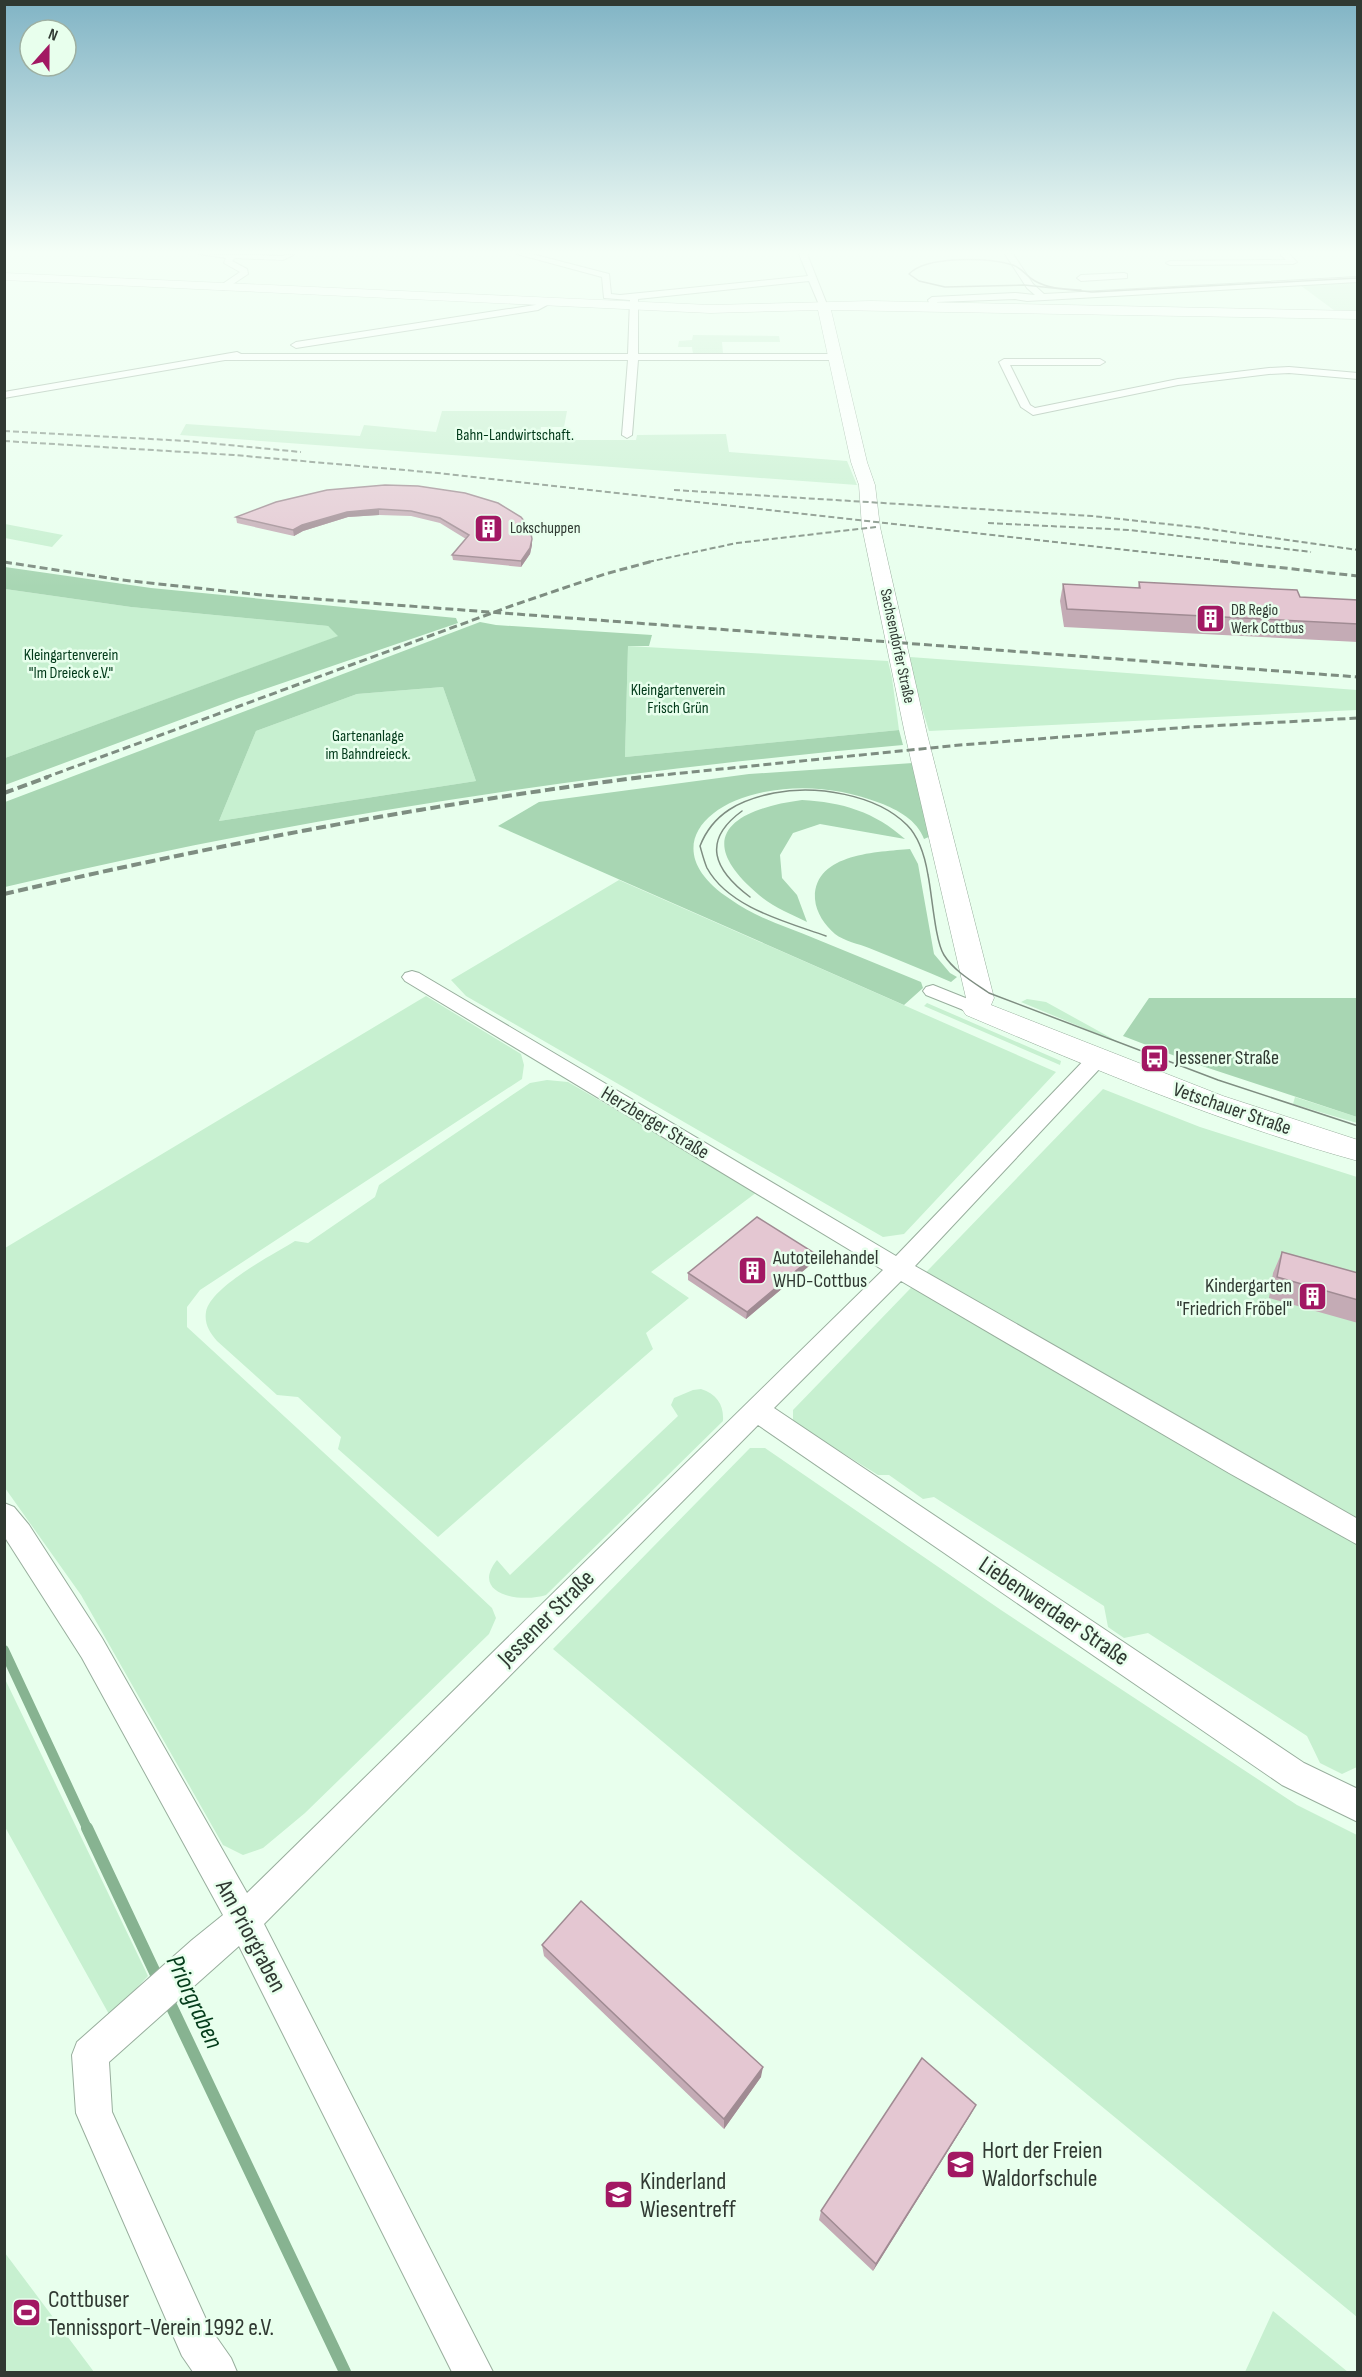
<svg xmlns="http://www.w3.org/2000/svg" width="1362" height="2377" font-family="'Sofia Sans Condensed',sans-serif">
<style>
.green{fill:#c7f0d0}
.forest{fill:#a8d6b3;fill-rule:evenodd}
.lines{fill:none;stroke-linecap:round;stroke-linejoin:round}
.stream-far1{stroke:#87b391;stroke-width:10}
.stream{stroke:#87b391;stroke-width:12}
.street-casing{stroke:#98ae9d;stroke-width:2}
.secondary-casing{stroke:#98ae9d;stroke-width:1}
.street{fill:#fff;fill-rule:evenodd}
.secondary{fill:#fff;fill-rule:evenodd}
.tram{stroke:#7e8d81;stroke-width:1.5}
.rail-far2{stroke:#7e8d81;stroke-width:2;stroke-dasharray:6 3;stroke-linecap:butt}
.rail-far1{stroke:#7e8d81;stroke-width:3;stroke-dasharray:8 4;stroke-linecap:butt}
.rail{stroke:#7e8d81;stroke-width:4;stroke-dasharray:10 4.5;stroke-linecap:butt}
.wall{fill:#c4abb5}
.shaded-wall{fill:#a08b93}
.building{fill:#e4c7d2;stroke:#a08b93;stroke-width:1.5}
.labels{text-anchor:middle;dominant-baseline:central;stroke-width:5;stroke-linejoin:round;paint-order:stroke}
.far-park-label{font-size:16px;fill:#013919;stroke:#e8ffed}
.far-poi-label{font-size:16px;fill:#303932;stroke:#e8ffed;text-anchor:start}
.far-street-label{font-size:16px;fill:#303932;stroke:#e8ffed}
.poi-label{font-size:20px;fill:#303932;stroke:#e8ffed;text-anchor:start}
.street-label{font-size:20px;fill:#303932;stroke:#e8ffed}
.near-street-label{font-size:24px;fill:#303932;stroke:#e8ffed}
.near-poi-label{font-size:24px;fill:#303932;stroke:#e8ffed;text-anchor:start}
.near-water-label{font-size:26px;font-style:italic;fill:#043c1b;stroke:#e8ffed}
</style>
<rect width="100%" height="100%" fill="#e8ffed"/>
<!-- green -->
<path class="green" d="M1357,282V311H1335L1300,285Z
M693,335L779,336L780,342H722L723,354H693L692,347H678L679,341L692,340Z
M442,411H567L564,427H541L539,440H636L637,435L726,434L729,452L847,461L857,485L180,435L186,424L360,436L364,425L436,432Z
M5,524L63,535L52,547L5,538Z
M5,589L131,607L328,626L339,636L5,758Z
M628,646L888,661L892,678L899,730L625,757Z
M910,657L1357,690V710L929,731L913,678Z
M443,687L476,781L219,821L256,731L357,694Z
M619,880L1056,1072L904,1234L883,1237L466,996L451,980Z
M426,996L521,1054L524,1065L522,1079L200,1290L187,1307V1327L459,1577L492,1608L496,1618L489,1634L305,1813L263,1848L243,1855L223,1845L81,1595L5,1488V1248Z
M1027,999L1046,1002L1122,1044L1021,1002Z
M927,1003L1061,1061L1060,1065L924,1006Z
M547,1080L568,1082L757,1192L651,1272L689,1298L646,1333L653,1349L438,1537L338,1449L341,1437L298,1397L277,1395L217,1341C210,1333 204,1324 206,1312C210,1287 274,1254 295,1241L308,1243L375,1197L379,1185L530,1083Z
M1103,1089L1200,1127L1357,1177V1767L1342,1774L1320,1763L1307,1736L1148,1633L1124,1638L1108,1627L1104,1606L934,1497L923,1499L889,1475H878L793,1422V1410Z
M1295,1097L1357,1117V1123L1293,1104Z
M701,1389C717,1394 724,1405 723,1421L546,1595C522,1603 469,1595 497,1560L510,1575L678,1416L671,1405L674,1398L693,1390Z
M750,1448H765L1001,1610L1297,1805L1357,1835V2317L791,1850L553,1649Z
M4,1677L148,1976L110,2016L5,1827Z
M4,2253H5L94,2372H5Z
M1273,2311L1348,2372H1245Z"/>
<!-- forest -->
<path class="forest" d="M5,567L151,588L456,618L458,623L239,698L5,785V758L338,636L328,626L131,607L5,589Z
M480,622L496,625L652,635L649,646H628L625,757L899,730L903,745C601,772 300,816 5,887V802ZM443,687L476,781L219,821L256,731L357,694Z
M913,763L931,836L924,839C917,820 898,810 880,803C844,789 803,784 764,792C698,805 662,854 730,899C756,918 787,927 816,939C851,953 886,968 921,982L923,988L904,1005L498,826L539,802L749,774Z
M802,800C842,802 875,812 905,839L820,824L793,833L780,855L782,878L797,895L807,922C791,914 773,907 759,895C690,837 734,809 802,800Z
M910,849L918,864L934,954L950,973L957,977L951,982C924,970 896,959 869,948C859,944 844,941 835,934C825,925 816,913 815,899C813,853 878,852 910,849Z
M1149,998H1357V1117L1196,1064L1123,1036Z"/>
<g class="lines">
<!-- stream-far1 -->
<path class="stream-far1" d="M4,1650L88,1830"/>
<!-- stream -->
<path class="stream" d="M87,1828L159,1981
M167,1997L345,2372"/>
<defs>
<path id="street" d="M199,254L282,256L295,254L283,260L235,258L232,261L247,269L248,274L224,290L221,289V285L240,272L224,263L226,258Z
M517,254H532L609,274L611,294L620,295L808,276L799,254H807L828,307L827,309L820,307L809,281L638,299V354H834L839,357L834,360H638L632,435L627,438L622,435L628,360H225L4,398V392L237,352L241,354H628L630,300L604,298L602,277Z
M1005,254H1013L1033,284L1044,294L1358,277V282L1027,301L1015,299L937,302V309H931L928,300L932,297L1015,293L1035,295L1027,288Z
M1280,254H1289L1297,262L1293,264L1170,265L1166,263L1170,261L1286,260Z
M1124,273L1127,274V278L1081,281L1077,278L1081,275Z
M546,299L549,300V304L538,310L296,348L291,345L296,342L535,305Z
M1004,359H1100L1105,362L1100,365H1010L1030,405L1035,408L1178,379L1269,368L1289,367L1358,373V379L1289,373L1269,374L1178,385L1033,415L1021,407L999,362Z
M412,971L419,973L896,1256L1090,1054L1097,1053L1104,1054L1107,1059L1104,1064L915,1266L1358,1519V1545L1229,1473L901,1281L774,1408L1304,1763L1358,1789V1822L1282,1785L758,1425L264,1924L493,2372H452L239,1946L109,2062L112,2112L210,2328L231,2358L237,2372H193L182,2356L76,2113L72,2055L77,2042L192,1940L223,1915L82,1658L4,1536V1503L14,1507L29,1525L102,1638L247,1893L883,1270L405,981L402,977L405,973Z
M933,985L983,1005L986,1009L983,1013L976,1015L926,995L923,991L926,987Z"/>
<path id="secondary" d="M4,273L710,305L871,301L1358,311V319L831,310L867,462L875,485L880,527L927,734L994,998L991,1005L1223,1096L1358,1140V1161C1223,1124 1094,1069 966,1015L962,1009L966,998L905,734L862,527L859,485L851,462L818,310L710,313L4,280Z"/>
</defs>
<!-- street casing -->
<use href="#street" class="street-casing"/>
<!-- secondary casing -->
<use href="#secondary" class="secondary-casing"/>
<!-- street -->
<use href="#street" class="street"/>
<!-- secondary -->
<use href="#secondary" class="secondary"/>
<!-- tram -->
<path class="tram" d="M1081,290C1066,289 1049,289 1035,281C1027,277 1022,268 1013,265C989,258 927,255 909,274L919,281L945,287L1024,285L1092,292L1358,278
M742,811C701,841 714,870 750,897
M826,936C787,922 729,908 707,868C704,861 702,853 700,846C713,813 740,800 774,793C816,785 876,794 907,825C920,838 925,857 928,875C932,894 935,941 944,955C954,971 973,982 989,993L1218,1080L1358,1126"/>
<!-- rail-far2 -->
<path class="rail-far2" d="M4,431L187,441L301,452
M4,441L234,455L438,473L1234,562
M674,490L1092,516L1203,528L1358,550
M988,523L1130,530L1311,552
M648,562L737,543L876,527"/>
<!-- rail-far1 -->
<path class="rail-far1" d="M1220,561L1358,576
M4,562L122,580L262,595L1358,677
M44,778L511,606L605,574L653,561
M632,778L960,745L1190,727L1358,718"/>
<!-- rail -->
<path class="rail" d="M4,793L48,777
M4,894C215,845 428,804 643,777"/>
</g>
<!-- wall -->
<path class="wall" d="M327,490L532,539V545L530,554L521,567L453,560L452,555L466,539L440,523L411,516L379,515L348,517L303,531L294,536L237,523L236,517Z
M1139,582L1300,597L1358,600V642L1064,627L1060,601L1063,584L1138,588Z
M1282,1252L1358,1273V1323L1269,1298L1273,1273Z
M816,1254L815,1261L746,1319L688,1280V1273Z
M542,1945L761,2077L724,2129L544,1956Z
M971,2114L873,2271L819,2220L821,2211Z"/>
<!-- shaded-wall -->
<path class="shaded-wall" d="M379,509V515L348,517L303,531L294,536L293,530L302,525L347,512Z
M532,539V545L530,554L521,567V561Z
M816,1254L815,1261L746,1319L747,1312Z
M763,2067L761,2077L724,2129V2119Z
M976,2105L971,2114L873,2271L876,2264Z"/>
<!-- building -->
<path class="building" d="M385,485L418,486L465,493L498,503L521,517L530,528L532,539L530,548L521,561L452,555L469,535L440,518L411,511L379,509L347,512L302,525L293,530L236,517L276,502L327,490Z
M1139,582L1297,590L1300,597L1358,600V624L1067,609L1063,584L1140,588Z
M757,1217L816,1254L747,1312L688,1273Z
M1282,1252L1358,1273V1300L1277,1277Z
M581,1901L763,2067L724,2119L542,1945Z
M922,2058L976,2105L876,2264L821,2211Z"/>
<!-- sky -->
<linearGradient id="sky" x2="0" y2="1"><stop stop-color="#81b4c5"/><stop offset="0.43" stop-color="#f5fff7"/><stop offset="1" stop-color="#f5fff7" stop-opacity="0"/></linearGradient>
<rect width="1362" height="587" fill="url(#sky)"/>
<!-- icons -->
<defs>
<symbol id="building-square" viewBox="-11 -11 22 22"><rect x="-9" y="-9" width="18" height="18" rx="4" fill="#a21863" stroke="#e8ffed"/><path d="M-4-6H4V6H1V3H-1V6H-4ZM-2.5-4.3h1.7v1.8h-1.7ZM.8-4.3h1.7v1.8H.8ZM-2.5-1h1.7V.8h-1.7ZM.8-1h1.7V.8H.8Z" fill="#fff"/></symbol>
<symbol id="bus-square" viewBox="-11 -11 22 22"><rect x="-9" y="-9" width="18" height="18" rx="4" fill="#a21863" stroke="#e8ffed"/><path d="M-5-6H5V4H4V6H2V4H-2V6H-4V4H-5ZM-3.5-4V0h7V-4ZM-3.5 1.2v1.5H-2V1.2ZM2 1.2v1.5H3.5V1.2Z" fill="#fff"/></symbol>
<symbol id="school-square" viewBox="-11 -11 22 22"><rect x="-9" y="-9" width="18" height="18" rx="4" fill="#a21863" stroke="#e8ffed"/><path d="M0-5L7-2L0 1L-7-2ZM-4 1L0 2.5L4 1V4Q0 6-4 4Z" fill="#fff"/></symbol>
<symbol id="stadium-square" viewBox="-11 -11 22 22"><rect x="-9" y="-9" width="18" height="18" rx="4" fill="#a21863" stroke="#e8ffed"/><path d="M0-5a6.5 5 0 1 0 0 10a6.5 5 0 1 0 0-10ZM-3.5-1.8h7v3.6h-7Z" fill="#fff"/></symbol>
</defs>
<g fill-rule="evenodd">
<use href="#building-square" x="472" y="512" width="33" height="33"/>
<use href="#building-square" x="1194" y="602" width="33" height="33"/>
<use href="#bus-square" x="1138" y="1042" width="33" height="33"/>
<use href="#building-square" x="736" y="1254" width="33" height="33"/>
<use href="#building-square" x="1296" y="1280" width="33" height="33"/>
<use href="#school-square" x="944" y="2148" width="33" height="33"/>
<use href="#school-square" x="602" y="2178" width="33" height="33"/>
<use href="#stadium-square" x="10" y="2296" width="33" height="33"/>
</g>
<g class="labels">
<!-- far-park labels -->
<g class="far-park-label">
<text x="515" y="435">Bahn-Landwirtschaft.</text>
<text x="71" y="655">Kleingartenverein<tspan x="71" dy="18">"Im Dreieck e.V."</tspan></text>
<text x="678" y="690">Kleingartenverein<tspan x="678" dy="18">Frisch Grün</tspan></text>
<text x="368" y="736">Gartenanlage<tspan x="368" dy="18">im Bahndreieck.</tspan></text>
</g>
<!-- far-poi labels -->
<g class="far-poi-label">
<text x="510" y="528">Lokschuppen</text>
<text x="1231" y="610">DB Regio<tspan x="1231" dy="18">Werk Cottbus</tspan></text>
</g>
<!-- far-street labels -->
<g class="far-street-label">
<text transform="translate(897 646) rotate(78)">Sachsendorfer Straße</text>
</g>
<!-- poi labels -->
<g class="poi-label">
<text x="1175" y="1058">Jessener Straße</text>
<text x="773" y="1258">Autoteilehandel<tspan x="773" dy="23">WHD-Cottbus</tspan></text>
<text x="1292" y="1286" text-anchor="end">Kindergarten<tspan x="1292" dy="23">"Friedrich Fröbel"</tspan></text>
</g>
<!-- street labels -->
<g class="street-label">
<text transform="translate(1232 1109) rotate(19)">Vetschauer Straße</text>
<text transform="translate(655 1123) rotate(31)">Herzberger Straße</text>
</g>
<!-- near-street labels -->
<g class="near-street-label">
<text transform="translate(1054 1611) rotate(34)">Liebenwerdaer Straße</text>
<text transform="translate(546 1618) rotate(-45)">Jessener Straße</text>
<text transform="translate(251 1936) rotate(62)">Am Priorgraben</text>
</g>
<!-- near-poi labels -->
<g class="near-poi-label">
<text x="982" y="2150">Hort der Freien<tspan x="982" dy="28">Waldorfschule</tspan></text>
<text x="640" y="2181">Kinderland<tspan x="640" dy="28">Wiesentreff</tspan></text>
<text x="48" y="2299">Cottbuser<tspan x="48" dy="28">Tennissport-Verein 1992 e.V.</tspan></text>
</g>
<!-- near-water labels -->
<g class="near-water-label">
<text transform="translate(194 2002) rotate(65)">Priorgraben</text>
</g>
</g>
<!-- border -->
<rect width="1362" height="2377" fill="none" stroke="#303932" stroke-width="12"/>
<!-- north arrow -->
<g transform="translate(48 48) rotate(21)"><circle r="28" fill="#e8ffed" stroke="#9eb0a2" stroke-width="1.5"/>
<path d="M0-4.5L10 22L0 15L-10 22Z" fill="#a21863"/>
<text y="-9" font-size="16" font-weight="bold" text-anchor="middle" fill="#303932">N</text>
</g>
</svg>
